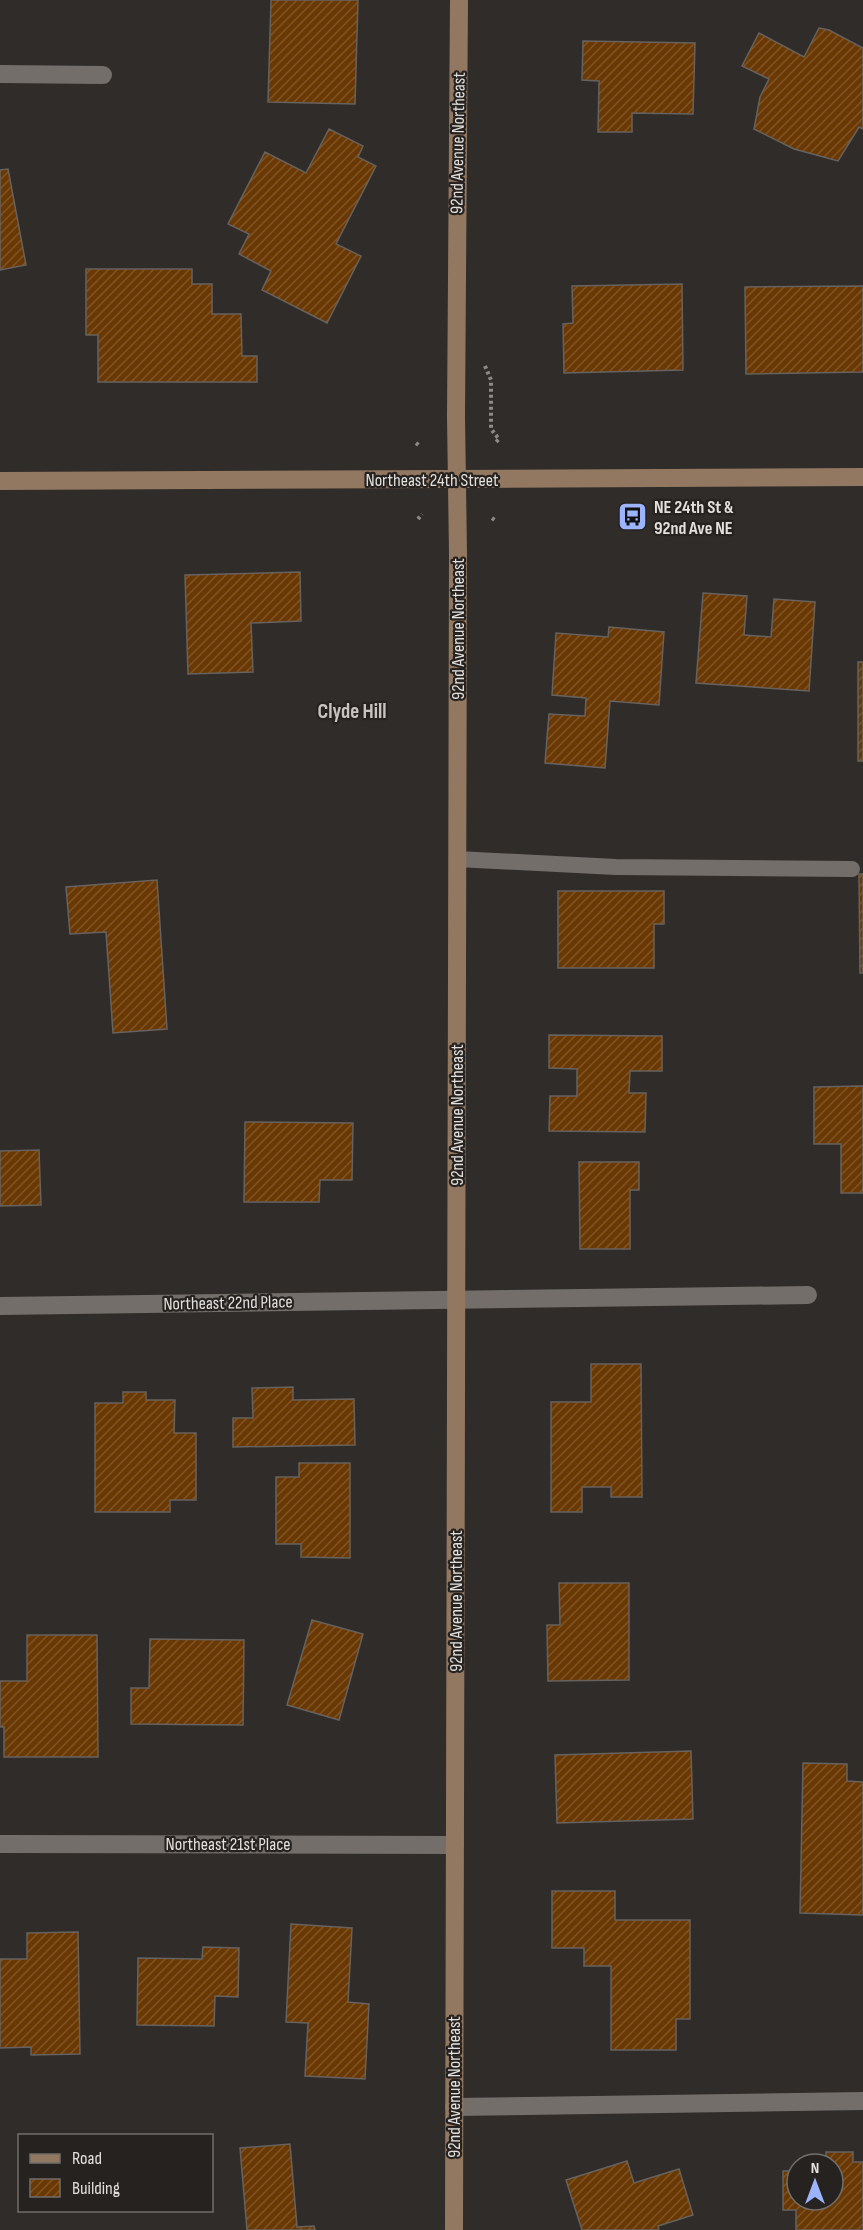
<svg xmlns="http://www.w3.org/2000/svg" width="863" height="2230" font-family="'Sofia Sans Condensed',sans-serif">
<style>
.building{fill:url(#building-hatch);stroke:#67625e;stroke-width:1.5}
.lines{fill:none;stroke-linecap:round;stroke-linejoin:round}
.path{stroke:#8d8987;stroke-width:4;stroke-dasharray:3 3;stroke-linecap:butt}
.lane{stroke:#736e6a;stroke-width:16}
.street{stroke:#736e6a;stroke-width:18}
.secondary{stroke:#937861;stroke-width:18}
.labels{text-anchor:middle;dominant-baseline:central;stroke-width:4.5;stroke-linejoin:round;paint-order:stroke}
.street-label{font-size:18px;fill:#e2dfdd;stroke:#26221f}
.poi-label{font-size:18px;font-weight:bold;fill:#e2dfdd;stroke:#26221f;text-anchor:start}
.quarter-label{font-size:21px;font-weight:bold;fill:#c9c3bf;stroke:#26221f}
</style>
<defs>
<pattern id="building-hatch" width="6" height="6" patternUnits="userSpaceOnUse" patternTransform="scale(1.5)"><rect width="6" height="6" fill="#6a3803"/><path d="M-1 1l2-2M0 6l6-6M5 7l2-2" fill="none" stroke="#7f5427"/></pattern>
</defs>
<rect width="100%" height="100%" fill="#302c29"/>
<!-- building -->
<path class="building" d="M271,0H358L355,104L268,102Z
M819,28L829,30L863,48V129L859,127L838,161L794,149L754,129L760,97L769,79L742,66L759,33L804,57Z
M583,41L695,43L693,114L632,113V132H598L599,81L582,80Z
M329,129L363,146L358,157L376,166L336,244L361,256L327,323L262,290L271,271L239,254L249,234L228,224L265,152L306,173Z
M8,169L26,265L0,270V170Z
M86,269H192V284H212V314H241L242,356H257V382H98V335H86Z
M682,284L683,370L564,373L563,324L573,323L572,286Z
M863,286V372L746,374L745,287Z
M300,572L301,621L251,623L253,672L188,674L185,575Z
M703,593L747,596L744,635L771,637L774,599L815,602L809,691L696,683Z
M609,627L664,632L659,705L610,701L605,768L545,763L549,714L585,716L586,698L552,695L556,633L608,637Z
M858,662H863V761H858Z
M859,874H863V973H860Z
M157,880L167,1029L113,1033L106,932L70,934L66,887Z
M558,891H664V924H654V968H558Z
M549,1035L662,1036V1071H630L629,1093H646L645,1132L549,1131L550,1096H577V1069L549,1068Z
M863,1086V1193H841V1144H814V1087Z
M245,1122L353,1123L352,1180H320L319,1202H244Z
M39,1150L41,1205L0,1206V1151Z
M579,1162H639V1190H630V1249H580Z
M591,1364H641L642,1497H611V1487H582V1512H551V1402H591Z
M293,1387V1400L354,1399L355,1445L233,1447V1418H253L252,1388Z
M123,1392H146V1400H175L174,1433H196V1500H170V1512H95V1403H123Z
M299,1463H350V1558L301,1557V1544H276V1477H299Z
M559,1583H629V1680L548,1681L547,1625H560Z
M312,1620L363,1634L339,1720L287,1705Z
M27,1635H97L98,1757H4V1727H0V1681H27Z
M150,1639L244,1640L243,1725L131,1724V1688H149Z
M691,1751L693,1819L557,1823L555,1755Z
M803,1763L847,1764V1781L863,1782V1915L800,1913Z
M552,1891H615V1920H690V2019H676V2050H611V1966H584V1948H552Z
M291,1924L352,1928L348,2002L369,2004L365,2079L305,2076L308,2023L286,2022Z
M78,1932L80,2054L31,2055V2047L0,2048V1959H27V1933Z
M203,1947L239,1948L238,1997L215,1996L214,2026L137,2025L138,1958L202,1959Z
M290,2144L297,2227L314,2226L315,2230H247L240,2148Z
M826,2152H853V2162H863V2230H796V2210H783V2171H797V2200H833V2164H826Z
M627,2161L634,2183L679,2169L693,2215L658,2226L659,2230H582L566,2180Z"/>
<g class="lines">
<!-- path -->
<path class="path" d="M485,366L491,380V429L499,439L496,442
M416,443L420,446
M492,518L496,521
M418,519L422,514"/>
<!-- lane -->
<path class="lane" d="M457,859L616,867L852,869"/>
<!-- street -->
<path class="street" d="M0,74L103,75
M0,1306L808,1295
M0,1844L455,1845
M454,2107L863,2101"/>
<!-- secondary -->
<path class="secondary" d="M0,481L863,477
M454,2230L458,554L456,416L459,0"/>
</g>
<!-- icons -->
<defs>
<symbol id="bus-square" viewBox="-11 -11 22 22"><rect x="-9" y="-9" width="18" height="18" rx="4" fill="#9bb4fd" stroke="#26221f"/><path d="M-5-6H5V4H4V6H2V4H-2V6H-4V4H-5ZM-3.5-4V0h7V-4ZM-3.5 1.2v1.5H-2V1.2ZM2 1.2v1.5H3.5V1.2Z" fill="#111"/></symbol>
</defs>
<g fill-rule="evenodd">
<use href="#bus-square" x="616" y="500" width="33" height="33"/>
</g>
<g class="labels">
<!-- street labels -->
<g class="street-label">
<text transform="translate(458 143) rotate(-89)">92nd Avenue Northeast</text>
<text x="432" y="480">Northeast 24th Street</text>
<text transform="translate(458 629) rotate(-90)">92nd Avenue Northeast</text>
<text transform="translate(457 1115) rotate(-90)">92nd Avenue Northeast</text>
<text transform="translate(228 1303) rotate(-1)">Northeast 22nd Place</text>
<text transform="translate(456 1601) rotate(-90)">92nd Avenue Northeast</text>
<text x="228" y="1844">Northeast 21st Place</text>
<text transform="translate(454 2087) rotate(-90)">92nd Avenue Northeast</text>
</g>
<!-- poi labels -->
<g class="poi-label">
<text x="654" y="507">NE 24th St &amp;<tspan x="654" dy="21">92nd Ave NE</tspan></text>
</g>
<!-- quarter labels -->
<g class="quarter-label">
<text x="352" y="711">Clyde Hill</text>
</g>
</g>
<!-- legend -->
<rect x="18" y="2134" width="195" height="78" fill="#26221f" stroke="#716e6b" stroke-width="1.5"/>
<rect x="30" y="2154" width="30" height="9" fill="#937861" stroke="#716e6b" stroke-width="1.5"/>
<text x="72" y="2164" font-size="18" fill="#e2dfdd">Road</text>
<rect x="30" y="2179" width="30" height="18" fill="url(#building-hatch)" stroke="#716e6b" stroke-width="1.5"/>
<text x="72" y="2194" font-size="18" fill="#e2dfdd">Building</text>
<!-- north arrow -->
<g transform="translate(815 2182)"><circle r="28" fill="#26221f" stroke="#716e6b" stroke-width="1.5"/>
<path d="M0-4.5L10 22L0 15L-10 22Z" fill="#9bb4fd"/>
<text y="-9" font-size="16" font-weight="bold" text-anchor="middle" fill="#e2dfdd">N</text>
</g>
</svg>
